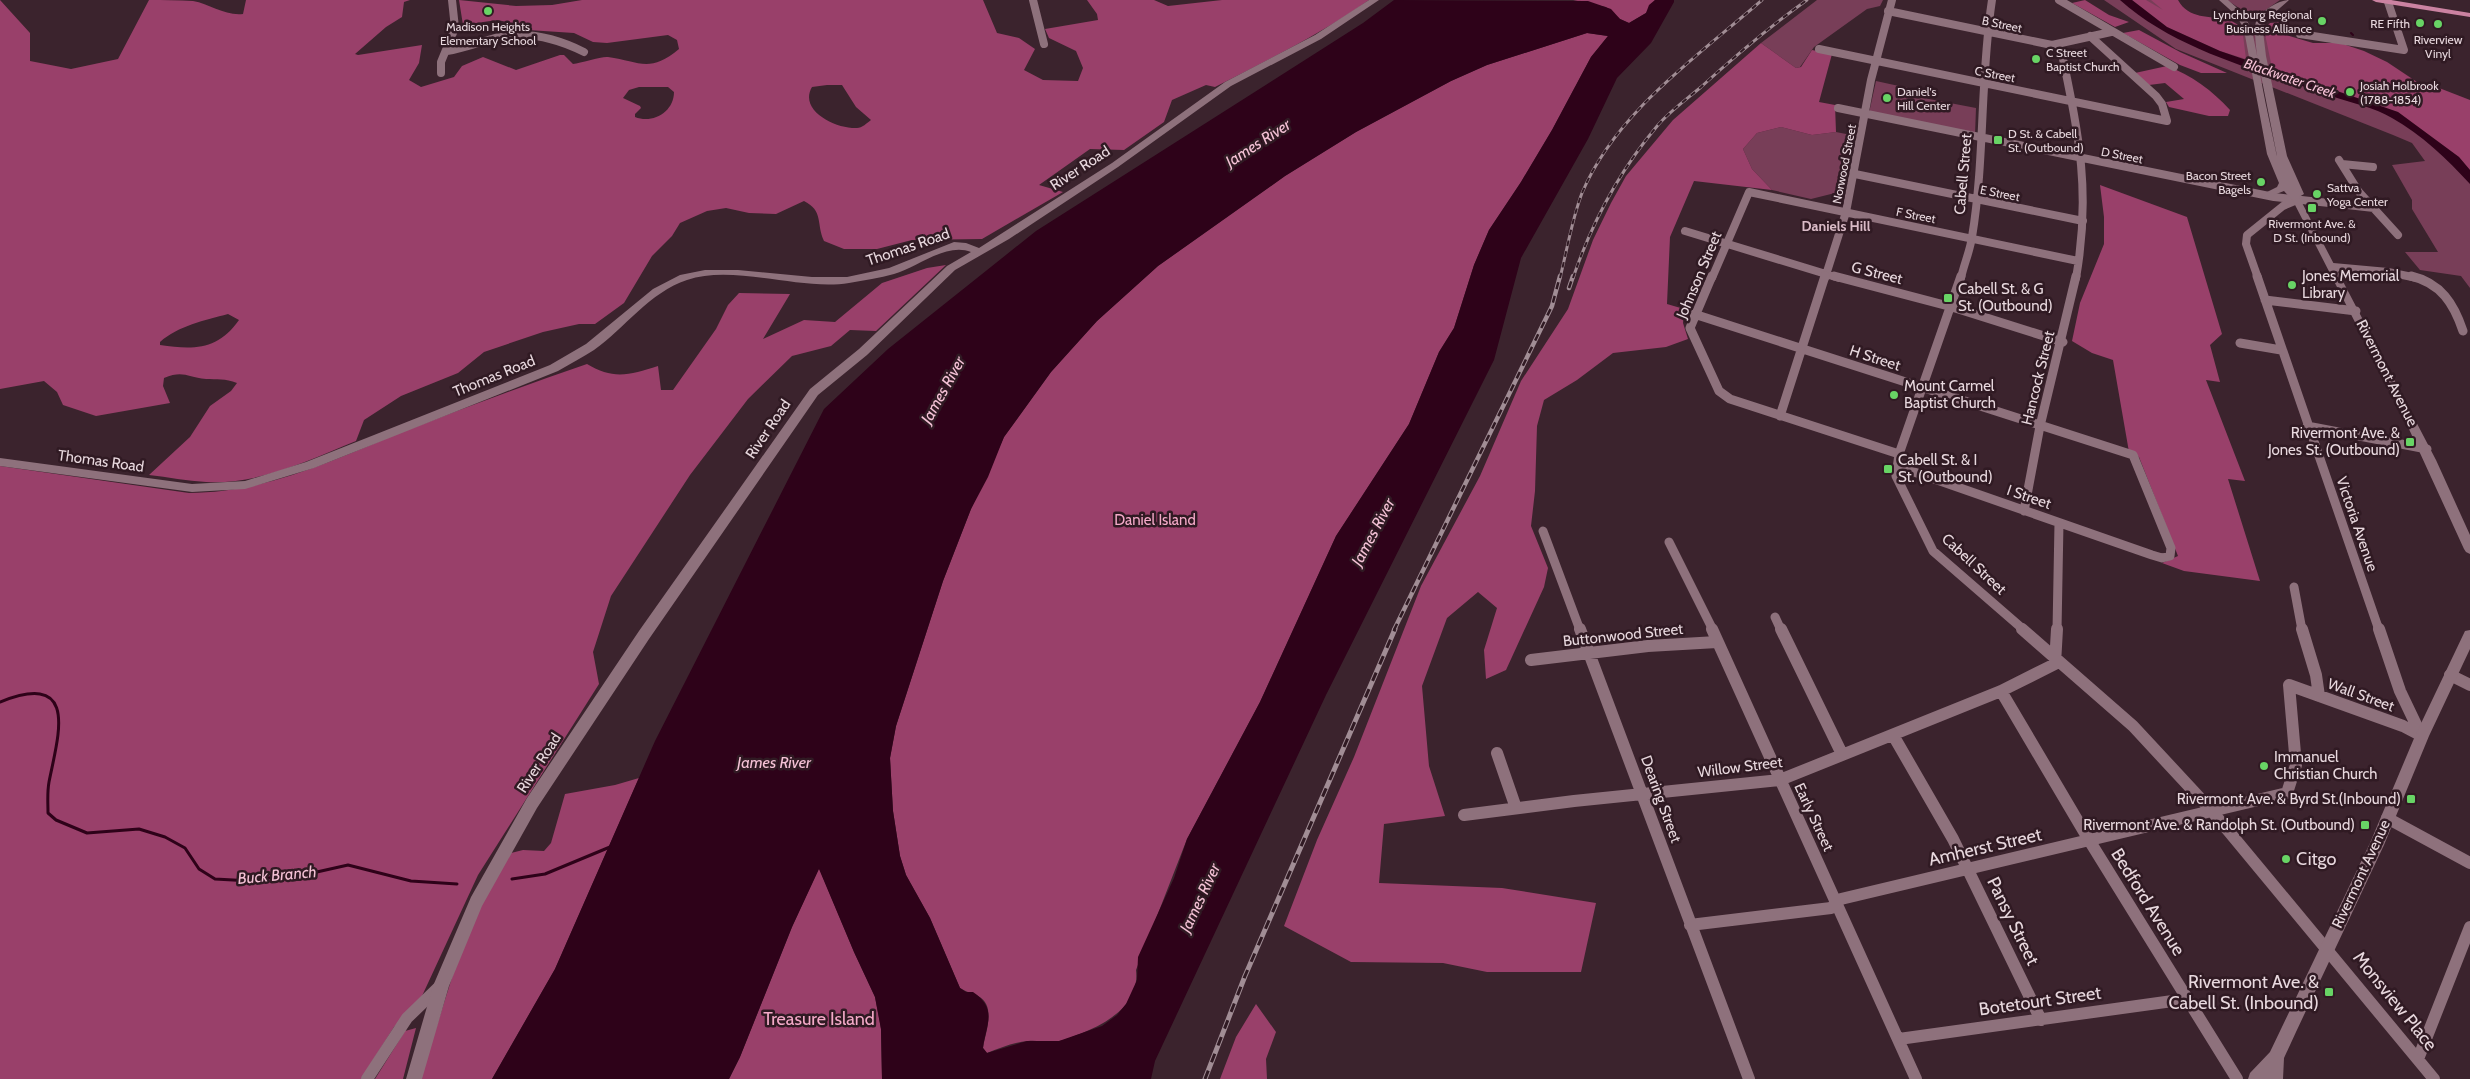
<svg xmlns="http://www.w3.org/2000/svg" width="2470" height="1079" font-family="Cabin,sans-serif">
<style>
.green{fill:#783e58}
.forest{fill:#99406a;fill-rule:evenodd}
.water{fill:#2e0219;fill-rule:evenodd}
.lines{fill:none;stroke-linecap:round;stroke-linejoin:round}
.stream-far1{stroke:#2e0219;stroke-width:2}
.stream{stroke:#2e0219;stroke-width:3}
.street-far2{stroke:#8e717c;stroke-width:8}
.street-far1{stroke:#8e717c;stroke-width:9}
.street{stroke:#8e717c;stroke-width:12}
.secondary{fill:#8e717c;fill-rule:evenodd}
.primary{fill:#cb82a1;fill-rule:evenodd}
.rail-far2-casing{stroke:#a18d95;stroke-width:3}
.rail-far1-casing{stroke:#a18d95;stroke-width:4.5}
.rail-casing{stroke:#a18d95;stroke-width:5}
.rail-far2{stroke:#301a23;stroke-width:2;stroke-dasharray:5.5;stroke-linecap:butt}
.rail-far1{stroke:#301a23;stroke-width:2.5;stroke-dasharray:7;stroke-linecap:butt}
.rail{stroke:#301a23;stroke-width:3;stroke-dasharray:9;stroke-linecap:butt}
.poi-dot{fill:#68d465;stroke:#301a23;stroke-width:2}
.labels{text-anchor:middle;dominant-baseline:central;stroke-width:5;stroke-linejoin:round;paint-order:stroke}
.far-poi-label{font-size:12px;fill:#e8d8de;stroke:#301a23;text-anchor:start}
.far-street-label{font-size:12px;fill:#e8d8de;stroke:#301a23}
.far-water-label{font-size:14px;font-style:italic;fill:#f5c2d6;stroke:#301a23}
.far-neighbourhood-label{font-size:14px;font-weight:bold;fill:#d9bac6;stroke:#301a23}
.street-label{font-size:15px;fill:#e8d8de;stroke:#301a23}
.poi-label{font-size:15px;fill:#e8d8de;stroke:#301a23;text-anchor:start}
.park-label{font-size:15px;fill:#f5aac9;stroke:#301a23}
.water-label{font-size:16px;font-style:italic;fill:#f5c2d6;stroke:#301a23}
.near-street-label{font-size:18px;fill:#e8d8de;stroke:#301a23}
.near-poi-label{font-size:18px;fill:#e8d8de;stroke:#301a23;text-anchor:start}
.near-park-label{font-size:18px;fill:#f5aac9;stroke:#301a23}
</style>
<rect width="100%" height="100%" fill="#3b232d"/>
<!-- green -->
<path class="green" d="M1817,0H1883L1880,6L1867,9L1814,47L1800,67L1796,68L1761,43Z
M2104,0H2169L2195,17L2271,38L2470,122V288L2461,276L2420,270L2405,252H2438L2412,209V200L2392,165L2425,161L2412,143L2393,135L2176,49Z
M2227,0H2280L2254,18Z
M1876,81L1908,88V95L1976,108L1975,135L1869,113Z
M1781,127L1812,135L1836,132L1856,136L1842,185L1835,193L1811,199L1772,190L1752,169L1743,149L1757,133Z"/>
<!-- forest -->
<path class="forest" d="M0,0L30,33V61L71,69L118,59L149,0C163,0 179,0 193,1C210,4 225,16 243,14L246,0H410L404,2L402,17L386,27L355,54L358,55L422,45L419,63L409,80L421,87L454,77L462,66L483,57L516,70L560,55H564L573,64C581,63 602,56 608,57C639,61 649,74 679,49L677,40L668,35L607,43L593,42L574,33L513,29L512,23L497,20L463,25L459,0L516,6L552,5L582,0H983L997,33L1019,38L1035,49L1024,70L1043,80L1078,81L1083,68L1076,51L1049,38L1045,29L1098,20L1097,14L1087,0H1154L1168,6L1222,0H1369C1321,34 1268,60 1215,87L1206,85L1172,100L1164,122L1124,150L1090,149L1039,185L1063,192L982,239L912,240L877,249H844L824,241C816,224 824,211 804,201L776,214L749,213L726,208L707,211L680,223L672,236L652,256L624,303L595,324H579L543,332L484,352L458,373L401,396L364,420L356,441C309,460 259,485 206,482C187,481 168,477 149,475L190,437L210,406L231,391L237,383C225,378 217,380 206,379C187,377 183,370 164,378L163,386L170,403L96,416L63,405L57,392L44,381L0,389ZM827,85H842L856,107L871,120C867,123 862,128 857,128C837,129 798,111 812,87ZM639,87H668L674,92C674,112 653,124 635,117V114L641,108L640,106L623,98L629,90ZM228,314L239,320C218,350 194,350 160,345V342C178,326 205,320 228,314Z
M1573,0H1655L1646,13L1629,23L1620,19L1606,7Z
M2085,0L2109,15L2129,22L2115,27L2072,3Z
M2132,0H2146L2163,10L2151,0H2178C2189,20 2209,15 2228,20C2233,21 2238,25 2242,27L2246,59L2220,51L2167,27Z
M2282,22L2276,32L2313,43H2340L2364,51L2387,62L2423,86H2434L2470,100V170L2459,157L2398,112L2272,68L2264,29L2270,23Z
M2139,30L2180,52L2227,73H2201L2180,65L2123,33Z
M1587,33L1608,36L1591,57L1552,130L1521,182L1489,230L1474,265L1454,328L1439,352L1409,424L1336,536L1260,702L1187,839L1136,970C1140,1004 1108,1023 1080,1034C1074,1036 1066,1040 1059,1041C1049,1043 1038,1040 1028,1041C1014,1042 1000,1048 987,1053L983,1048C985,1033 997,1006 978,996C972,993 966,992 960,988L930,918L906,875L900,856L893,811L890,758L896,726L943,581L971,509L1004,437L1051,372L1097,321L1158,266L1285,176L1356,132L1451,81L1487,65Z
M1761,43L1796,68L1801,67L1812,50L1832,54L1819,102L1835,105L1836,132L1812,135L1781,127L1757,133L1743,149L1752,169L1772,190L1694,181L1670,237L1667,304L1684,309L1683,323L1688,339L1666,347L1613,353L1577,380L1544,400L1537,426L1535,491L1531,526L1548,568L1544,587L1506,670L1486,679L1484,650L1497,608L1478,592L1447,618L1422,686L1429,766L1445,816L1384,824L1379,883L1502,888L1596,903L1581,972H1487L1443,963L1351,962L1284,926L1317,840L1354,757L1421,586L1480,476L1521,381L1568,309L1593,240L1611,203L1626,176L1673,120Z
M2167,66C2191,75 2213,91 2230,110L2228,116H2209L2169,107L2166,102L2184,99L2165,83L2149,85L2135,73Z
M2100,185L2187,217L2222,334L2210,345L2220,382L2206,380L2245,481L2228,479L2260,581L2184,571L2162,563L2178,556L2139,457L2129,452L2113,360L2092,353L2072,341L2080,303L2104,244V217Z
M946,265L876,331L850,330L831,346L792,356L748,399L690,475L611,596L593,652L599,684L478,875L422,996L394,1027L361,1079H0V466L189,493C268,492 331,461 402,432C464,408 525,385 587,364C613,380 630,375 658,366L661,390H673L716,329L728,305L739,293L790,294L763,339L804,320L835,322L882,283L927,268Z
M639,778L555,969L492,1079H420L461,949L486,894L511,853L523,850L544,851L551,843L565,794L615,785Z
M819,868L854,952L875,997L881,1029L882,1079H729L740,1057L792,927Z
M1256,1004L1276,1032L1266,1059L1267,1079H1220L1236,1037Z
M416,1028L403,1079H375L405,1031Z"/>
<!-- water -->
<path class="water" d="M1394,0L1588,1L1611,9L1620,19L1629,23L1646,13L1649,5L1655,0H1674V2L1651,43L1617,78L1588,139L1521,258L1494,360L1326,695L1155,1061L1151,1079H882L881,1029L875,997L854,952L819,869L792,927L740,1057L729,1079H492L555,969L655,741L824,409L888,349L1036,231L1363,23ZM1587,33L1608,36L1591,57L1552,130L1521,182L1489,230L1474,265L1454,328L1439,352L1409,424L1336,536L1260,702L1187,839L1174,878L1138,957L1137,980L1126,1004L1117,1015L1102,1026L1059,1041H1027L987,1053L983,1048C986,1025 998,1009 973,992H966L960,988L930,918L906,875L900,856L893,811L890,758L896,726L943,581L971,509L988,477L1004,437L1051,372L1097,321L1158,266L1285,176L1356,132L1451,81L1487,65Z
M2120,0H2132L2167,27L2220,51L2398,112L2459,157L2470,170V184C2448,160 2421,134 2392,118C2375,108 2353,103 2334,97C2262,71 2178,52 2120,0Z"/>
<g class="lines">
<!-- stream-far1 -->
<path class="stream-far1" d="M2351,33L2353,35"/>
<!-- stream -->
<path class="stream" d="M0,702C80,670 58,736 49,782C47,793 48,802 48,813L56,820L87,833L139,829L165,837L185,848L199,869L215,879L251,881L280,876H299L348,865L411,881L457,884
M512,879L545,874L610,847"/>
<!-- street-far2 -->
<path class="street-far2" d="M1033,0L1044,44
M2059,0L2174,67
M1888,11L2052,45L2111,32
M2300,34L2404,50L2388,2
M2057,45L2062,54C2079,136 2091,193 2076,278
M1819,49L2167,121L2162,104L2156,96L2090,36
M447,51C465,48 482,41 500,37C530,31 558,39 584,52
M441,73V62L455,28L452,0
M1838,108L2274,197L2374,208
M2339,160L2359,192L2398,235
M2342,164L2373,167
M1855,174L2083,221
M1685,231L1839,278
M2333,267L2388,272L2417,278
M1712,278L1749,192L2078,261
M1825,278L1846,212L1871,80L1892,0
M1961,278C1964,264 1970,251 1972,237C1985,159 1980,78 1992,0
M2258,278L2246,244L2247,235L2283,206L2297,200"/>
<!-- street-far1 -->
<path class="street-far1" d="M1712,276L1690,328L1719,391L1730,399L1899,454
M1834,276L1952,307L2063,342
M1961,276L1899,454L1896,476L1933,551L2024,630
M2257,276L2379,630
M2411,276C2441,283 2454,304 2463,331
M2265,300L2356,311
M1694,314L2133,455L2171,548L2170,556L2162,558L2152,555L1897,466
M2240,343L2281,350
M1780,416L1825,276
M2307,426L2427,449
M2024,511L2040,426L2076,276
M1543,531L1580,630
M1669,542L1713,630
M2294,587L2302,630
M1775,617L1781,630
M2057,630L2059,523"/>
<!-- street -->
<path class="street" d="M1580,629L1749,1079
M1712,629L1916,1079
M1781,629L1842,754
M2022,629L2133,726L2211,810L2434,1079
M2302,629L2316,675L2319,696
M2379,629L2400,691L2421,735
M1531,660L1648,646L1717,642
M2450,675L2470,685
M2001,691L2089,840L2237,1079
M1893,735L1953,839L2041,1020
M1497,753L1516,808
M1464,815L1574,801L1780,780L2001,691L2055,664L2057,629
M2387,818L2470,863
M1690,925L1831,908L1841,899L2287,793L2296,765L2289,685L2403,726L2422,736
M1899,1039L2187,999
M2418,1059L2470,927
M367,1079L407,1018L440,986"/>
<!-- secondary -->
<path class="secondary" d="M1369,0H1379L1321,39L1231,86L1118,167L1009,239L955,270L867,355L818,395L649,639L537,808L482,906L449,986L422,1079H406L433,986L471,897L527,798L639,631L810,389L859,349L947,266L971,252C947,242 918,267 894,274C880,278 864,280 849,283C800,291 734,264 687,280C650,292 625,328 594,350C583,357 570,364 558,371L314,468L245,489L192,492L0,466V458L192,484L245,481L306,462L550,365L586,344L653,289L680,275L705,270H738L812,277H847L889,268L954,242L966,243L979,248L1112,163L1225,82L1315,35Z
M2219,0H2228L2243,13L2252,30L2277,156C2273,134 2248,34 2257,19C2263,10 2279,0 2289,0L2265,21L2263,31L2266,56L2287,156L2304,194L2299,197L2436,460L2470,535V554L2466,552L2464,549L2403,416L2293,201L2284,191L2266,198L2261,195L2277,187L2279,183L2267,154L2244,30L2237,16Z
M2470,630V649L2429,736L2384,845L2296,1032L2284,1058L2283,1079H2248L2250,1073L2270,1052L2370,843L2415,736L2465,631Z"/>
<!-- primary -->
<path class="primary" d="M2372,0H2391L2470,13V17L2376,2Z"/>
<defs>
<path id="rail-far2" d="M1560,278C1567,250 1572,219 1582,193C1616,112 1698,56 1762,0
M1573,278C1592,222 1620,170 1658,125C1670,111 1687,99 1701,87C1735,56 1769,27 1807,0"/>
<path id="rail-far1" d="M1569,288L1573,276
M1394,630L1552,306L1560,276"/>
<path id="rail" d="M1205,1079L1245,976L1395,629"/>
</defs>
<!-- rail-far2 casing -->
<use href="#rail-far2" class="rail-far2-casing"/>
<!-- rail-far1 casing -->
<use href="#rail-far1" class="rail-far1-casing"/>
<!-- rail casing -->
<use href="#rail" class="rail-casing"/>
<!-- rail-far2 -->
<use href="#rail-far2" class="rail-far2"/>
<!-- rail-far1 -->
<use href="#rail-far1" class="rail-far1"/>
<!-- rail -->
<use href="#rail" class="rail"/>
</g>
<!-- markers -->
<g class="poi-dot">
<circle cx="488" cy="11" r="5"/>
<circle cx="2322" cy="21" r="5"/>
<circle cx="2420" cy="23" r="5"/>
<circle cx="2438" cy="24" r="5"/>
<circle cx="2036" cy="59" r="5"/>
<circle cx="2350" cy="92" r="5"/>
<circle cx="1887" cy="98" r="5"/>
<rect x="1993" y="135" width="10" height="10" rx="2.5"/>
<circle cx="2261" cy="182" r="5"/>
<circle cx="2317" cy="194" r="5"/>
<rect x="2307" y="203" width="10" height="10" rx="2.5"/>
<circle cx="2292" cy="285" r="5"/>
<rect x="1943" y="293" width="10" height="10" rx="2.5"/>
<circle cx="1894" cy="395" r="5"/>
<rect x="2405" y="437" width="10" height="10" rx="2.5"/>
<rect x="1883" y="464" width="10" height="10" rx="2.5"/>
<circle cx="2264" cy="766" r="5"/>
<rect x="2406" y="794" width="10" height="10" rx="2.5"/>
<rect x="2360" y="820" width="10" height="10" rx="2.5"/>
<circle cx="2286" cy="859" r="5"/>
<rect x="2324" y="987" width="10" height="10" rx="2.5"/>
</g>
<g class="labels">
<!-- far-poi labels -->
<g class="far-poi-label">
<text x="2312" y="14" text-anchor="end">Lynchburg Regional<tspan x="2312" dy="14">Business Alliance</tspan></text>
<text x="2410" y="23" text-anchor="end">RE Fifth</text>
<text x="488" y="26" text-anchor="middle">Madison Heights<tspan x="488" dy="14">Elementary School</tspan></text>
<text x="2438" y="39" text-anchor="middle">Riverview<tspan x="2438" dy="14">Vinyl</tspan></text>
<text x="2046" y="52">C Street<tspan x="2046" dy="14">Baptist Church</tspan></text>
<text x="2360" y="85">Josiah Holbrook<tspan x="2360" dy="14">(1788-1854)</tspan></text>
<text x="1897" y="91">Daniel's<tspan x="1897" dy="14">Hill Center</tspan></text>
<text x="2008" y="133">D St. &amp; Cabell<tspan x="2008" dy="14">St. (Outbound)</tspan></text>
<text x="2251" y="175" text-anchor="end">Bacon Street<tspan x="2251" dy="14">Bagels</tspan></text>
<text x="2327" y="187">Sattva<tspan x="2327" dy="14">Yoga Center</tspan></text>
<text x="2312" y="223" text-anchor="middle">Rivermont Ave. &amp;<tspan x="2312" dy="14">D St. (Inbound)</tspan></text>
</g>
<!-- far-street labels -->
<g class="far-street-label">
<text transform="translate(2002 24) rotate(12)">B Street</text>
<text transform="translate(1995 74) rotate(11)">C Street</text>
<text transform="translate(2122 155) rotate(11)">D Street</text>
<text transform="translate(1844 164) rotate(-79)">Norwood Street</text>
<text transform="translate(2000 193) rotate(11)">E Street</text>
<text transform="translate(1916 215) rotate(11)">F Street</text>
</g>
<!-- far-water labels -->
<g class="far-water-label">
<text transform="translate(2290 78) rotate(19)">Blackwater Creek</text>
</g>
<!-- far-neighbourhood labels -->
<g class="far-neighbourhood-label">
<text x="1836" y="226">Daniels Hill</text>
</g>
<!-- street labels -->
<g class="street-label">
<text transform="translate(1080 168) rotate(-33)">River Road</text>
<text transform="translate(1963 174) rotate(-85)">Cabell Street</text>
<text transform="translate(908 247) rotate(-19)">Thomas Road</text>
<text transform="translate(1877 273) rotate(14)">G Street</text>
<text transform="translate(1699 275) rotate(-67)">Johnson Street</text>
<text transform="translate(1875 358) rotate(18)">H Street</text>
<text transform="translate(2387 373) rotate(63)">Rivermont Avenue</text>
<text transform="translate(494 376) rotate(-22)">Thomas Road</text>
<text transform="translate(2038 378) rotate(-76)">Hancock Street</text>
<text transform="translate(768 429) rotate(-56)">River Road</text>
<text transform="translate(101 461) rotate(8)">Thomas Road</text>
<text transform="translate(2029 497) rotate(19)">I Street</text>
<text transform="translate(2357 524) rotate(71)">Victoria Avenue</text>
<text transform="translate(1974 564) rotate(43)">Cabell Street</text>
<text transform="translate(1623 635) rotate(-6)">Buttonwood Street</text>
<text transform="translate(2361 695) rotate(20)">Wall Street</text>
<text transform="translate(539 763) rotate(-57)">River Road</text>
<text transform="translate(1740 767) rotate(-7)">Willow Street</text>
<text transform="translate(1661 799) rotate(70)">Dearing Street</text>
<text transform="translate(1814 817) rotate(65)">Early Street</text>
<text transform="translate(2361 874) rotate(-65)">Rivermont Avenue</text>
</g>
<!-- poi labels -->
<g class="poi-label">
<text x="2302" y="276">Jones Memorial<tspan x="2302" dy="17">Library</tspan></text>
<text x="1958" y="289">Cabell St. &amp; G<tspan x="1958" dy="17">St. (Outbound)</tspan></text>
<text x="1904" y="386">Mount Carmel<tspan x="1904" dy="17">Baptist Church</tspan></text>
<text x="2400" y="433" text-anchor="end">Rivermont Ave. &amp;<tspan x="2400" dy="17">Jones St. (Outbound)</tspan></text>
<text x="1898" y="460">Cabell St. &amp; I<tspan x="1898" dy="17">St. (Outbound)</tspan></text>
<text x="2274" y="757">Immanuel<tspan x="2274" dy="17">Christian Church</tspan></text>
<text x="2401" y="799" text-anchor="end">Rivermont Ave. &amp; Byrd St.(Inbound)</text>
<text x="2355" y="825" text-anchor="end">Rivermont Ave. &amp; Randolph St. (Outbound)</text>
</g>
<!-- park labels -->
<g class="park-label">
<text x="1155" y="520">Daniel Island</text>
</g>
<!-- water labels -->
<g class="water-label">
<text transform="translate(1258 143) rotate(-33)">James River</text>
<text transform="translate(943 390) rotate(-61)">James River</text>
<text transform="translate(1373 532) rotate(-62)">James River</text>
<text x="774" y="762">James River</text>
<text transform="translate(277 875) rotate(-5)">Buck Branch</text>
<text transform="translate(1200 898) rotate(-65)">James River</text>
</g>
<!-- near-street labels -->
<g class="near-street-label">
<text transform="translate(1985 847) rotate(-13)">Amherst Street</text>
<text transform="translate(2148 902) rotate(58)">Bedford Avenue</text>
<text transform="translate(2013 921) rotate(64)">Pansy Street</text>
<text transform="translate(2040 1001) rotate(-8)">Botetourt Street</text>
<text transform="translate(2395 1001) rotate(51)">Monsview Place</text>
</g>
<!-- near-poi labels -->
<g class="near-poi-label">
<text x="2296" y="859">Citgo</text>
<text x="2319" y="982" text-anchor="end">Rivermont Ave. &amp;<tspan x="2319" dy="21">Cabell St. (Inbound)</tspan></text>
</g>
<!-- near-park labels -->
<g class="near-park-label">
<text x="819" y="1019">Treasure Island</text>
</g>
</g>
</svg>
